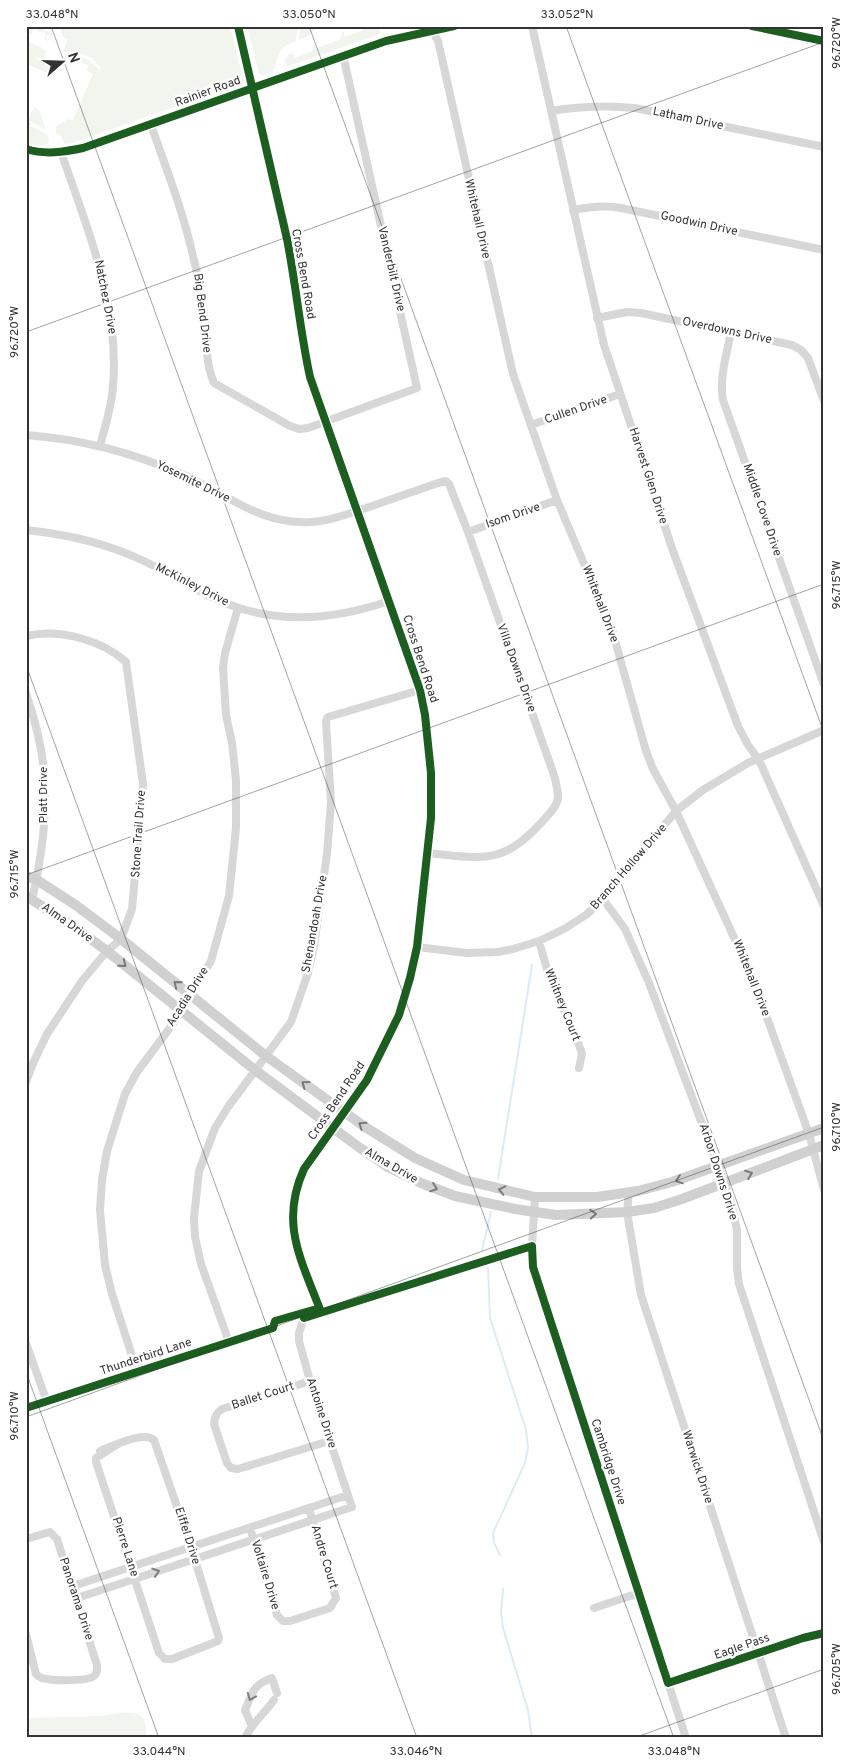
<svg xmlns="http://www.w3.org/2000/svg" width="850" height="1764" font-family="Overpass,sans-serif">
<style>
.green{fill:#f1f5ed}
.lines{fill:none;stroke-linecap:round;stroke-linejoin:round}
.stream{stroke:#ddebf3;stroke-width:2}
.minor{stroke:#d7d7d7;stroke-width:8}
.tertiary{stroke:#d7d7d7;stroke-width:9}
.secondary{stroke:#d0d0d0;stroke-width:10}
.cycleway-casing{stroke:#fff;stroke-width:11}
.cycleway{stroke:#1b5e20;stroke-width:8}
.oneway{stroke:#7a7a7a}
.oneway2{stroke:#7d7d7d}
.ticks{fill:none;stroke:#333;stroke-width:1;stroke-opacity:0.45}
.labels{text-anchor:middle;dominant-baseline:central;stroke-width:5;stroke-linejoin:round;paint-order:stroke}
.street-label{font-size:12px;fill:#333;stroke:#fff}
.neatline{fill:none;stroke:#333;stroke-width:2}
.ticks-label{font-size:12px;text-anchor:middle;fill:#333}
</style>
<rect width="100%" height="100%" fill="#fff"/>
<!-- green -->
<path class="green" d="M27,26H34L52,33L53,38L50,34L46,36L48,41L44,40L46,34L34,29L31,34L27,33L31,28Z
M59,26H230L244,81L241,83L72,143L65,144L60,135L57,136L55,127L68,119L73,120L93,74L87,71L88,65L64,55C82,55 87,57 100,70L101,68L93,60V58L76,52H63L68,39L63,37Z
M247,26H298L296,41C291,43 285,45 282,49C273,58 280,80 259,74Z
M300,26H319L310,35L299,40Z
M364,26H378L380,32L378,35L289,66H286L285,60L289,54L293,53L294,59L312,51L313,45L316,44L315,49L341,39L342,32H344V37L363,30Z
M28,42L42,48L46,51L43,61L52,67L53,76L26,63V45Z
M34,107L39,110L46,130L28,120Z
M26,120L31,123L30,126L47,134L49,141L48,144C42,146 33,146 26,142Z
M121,1713C142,1712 147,1716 146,1738H26V1718L99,1716Z"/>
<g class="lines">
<!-- stream -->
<path class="stream" d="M498,1179L532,965
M482,1250L491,1212
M488,1268L490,1318L526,1430L528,1448L525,1463L493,1533L494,1543L500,1555
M503,1589L501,1612L503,1628L528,1710L532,1738"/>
<!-- minor -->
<path class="minor" d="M532,26L604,345L673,551L738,726L748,745L759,760L824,906
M432,31L438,41L513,374L557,500L612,630L646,751L653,769L676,811L753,979L809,1134L824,1190
M551,111C580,106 606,105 635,108L824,147
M151,125C166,168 183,211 193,256C199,279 203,303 205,327C207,346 206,365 214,383L290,426L299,429L308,428L417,388L343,55
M61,152C87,228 120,304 113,386C112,406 105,426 100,446
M573,210C590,207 604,205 621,208L824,250
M597,318L627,312L641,313L792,345L801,350L808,358L824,401
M731,332C727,354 719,377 723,400L824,685
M531,425L620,394
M26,435C81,439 134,453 184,475C227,494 260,525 311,522C331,521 350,513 369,507C392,499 415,491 438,483L446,481L449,484L468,532L554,775C561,802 560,802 541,823C502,866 481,858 428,853
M26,530C66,534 108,544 144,561C175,576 203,596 236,607C287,624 340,618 389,601
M468,532L557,500
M26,636C58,628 102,640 126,662L143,784L132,909L121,939L107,951L82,981L47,1034L34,1061L26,1082
M26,693C45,750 49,786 42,845C39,864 37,881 32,899
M603,899L625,929L649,983L730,1198L737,1230V1268L739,1284L824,1542
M539,941L548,973L579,1045L582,1054L579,1068
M417,947L467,953L498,952L513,949L539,941L564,929L586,915L603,899L676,811L703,790L748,763L824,730
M629,1192L627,1212L641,1295L786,1738
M535,1197L532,1246L533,1267L686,1738
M321,1312C306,1272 280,1226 298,1183C306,1163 321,1145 333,1127
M229,1342L201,1264L195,1237L194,1218L199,1171L215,1128L228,1107L291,1022L308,973L314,946L327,854L331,803L326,721L328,717L420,690
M26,1343L47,1402
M137,1371L112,1294L105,1265L100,1210L102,1180L107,1151L125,1094L137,1072L172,1025L211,961L229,896L236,828V780L232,743L226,715L223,668L225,653L238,608
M310,1381L222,1409C216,1413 215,1417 214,1424L227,1463L231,1468L238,1469L329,1441
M26,1408L273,1328
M118,1444L96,1458V1462L159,1653L165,1659H172L218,1641L219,1638L191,1547L154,1440C144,1431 116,1445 104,1449L100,1451L118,1444
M250,1528L277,1615L283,1621H290L330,1608L336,1598L309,1509
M26,1539L50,1532L57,1539L97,1665C97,1669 98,1673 94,1676C89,1681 55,1681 47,1679C42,1679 39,1677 36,1674L26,1634
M73,1586L348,1495
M77,1598L352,1507L310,1381L299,1341V1333L304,1318L532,1246
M594,1608L639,1593
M668,1683L803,1638L824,1633
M251,1724L245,1710C253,1693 252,1685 272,1678L277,1693
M245,1738C252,1723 264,1714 274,1700"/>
<!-- tertiary -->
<path class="tertiary" d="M238,26L287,239C296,285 300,331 310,377L420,690C436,761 431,831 423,902C418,940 413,980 398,1017C381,1058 360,1092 333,1127
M752,26L824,41
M26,149C45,155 64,152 83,148L386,41L454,26"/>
<!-- secondary -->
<path class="secondary" d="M26,876L37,880L77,906L121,939L266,1056L365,1127L415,1158L464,1180L535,1197H597L638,1191L672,1182L824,1128
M26,896L73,926L107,951L255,1070L360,1148L388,1167L421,1183L455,1196L515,1209L556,1215L627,1212L654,1208L682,1199L824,1145"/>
<defs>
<path id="cycleway" d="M238,26L287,239C296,285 300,331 310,377L420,690L425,715L431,773V818L417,947L410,978L399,1015L367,1080L304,1169C279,1224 302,1261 321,1312
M752,26L824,41
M26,149C45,155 64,152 83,148L386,41L454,26
M304,1318L532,1246L533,1267L668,1683L803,1638L824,1633
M26,1408L273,1328L275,1321L313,1310"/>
</defs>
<!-- cycleway casing -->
<use href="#cycleway" class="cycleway-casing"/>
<!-- cycleway -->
<use href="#cycleway" class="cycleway"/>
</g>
<!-- one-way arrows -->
<defs><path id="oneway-chevron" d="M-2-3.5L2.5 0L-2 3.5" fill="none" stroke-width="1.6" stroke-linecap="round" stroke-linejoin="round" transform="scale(1.25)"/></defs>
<g class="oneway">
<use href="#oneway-chevron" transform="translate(123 964) rotate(39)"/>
<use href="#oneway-chevron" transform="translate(177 984) rotate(-141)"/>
<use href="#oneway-chevron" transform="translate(305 1084) rotate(-144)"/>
<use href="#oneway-chevron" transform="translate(362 1125) rotate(-145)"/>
<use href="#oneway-chevron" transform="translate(749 1174) rotate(-21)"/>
<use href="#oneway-chevron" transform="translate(679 1180) rotate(161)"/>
<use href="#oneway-chevron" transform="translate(434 1188) rotate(19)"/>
<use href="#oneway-chevron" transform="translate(502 1190) rotate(-167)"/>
<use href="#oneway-chevron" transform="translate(593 1214) rotate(-4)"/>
</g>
<g class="oneway2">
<use href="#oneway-chevron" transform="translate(156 1572) rotate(-18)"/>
<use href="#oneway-chevron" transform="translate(251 1697) rotate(112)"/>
</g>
<!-- ticks -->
<path class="ticks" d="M51,26L674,1738M309,26L824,1441M566,26L824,733M26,332L824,42M26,665L417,1738M26,875L824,584M26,1372L159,1738M26,1417L824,1127M634,1738L824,1669"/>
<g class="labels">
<!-- street labels -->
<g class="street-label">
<text transform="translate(208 92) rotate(-20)">Rainier Road</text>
<text transform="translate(688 119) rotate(12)">Latham Drive</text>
<text transform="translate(477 219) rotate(77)">Whitehall Drive</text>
<text transform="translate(699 224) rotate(12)">Goodwin Drive</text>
<text transform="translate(391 269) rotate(77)">Vanderbilt Drive</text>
<text transform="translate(303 274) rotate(80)">Cross Bend Road</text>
<text transform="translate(105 297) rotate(79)">Natchez Drive</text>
<text transform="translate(202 313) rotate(83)">Big Bend Drive</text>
<text transform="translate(727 331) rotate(12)">Overdowns Drive</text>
<text transform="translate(576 410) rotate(-19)">Cullen Drive</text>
<text transform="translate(648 476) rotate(72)">Harvest Glen Drive</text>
<text transform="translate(193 482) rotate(26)">Yosemite Drive</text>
<text transform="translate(762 510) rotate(71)">Middle Cove Drive</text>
<text transform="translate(513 516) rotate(-19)">Isom Drive</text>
<text transform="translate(192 585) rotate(27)">McKinley Drive</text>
<text transform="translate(600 604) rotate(69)">Whitehall Drive</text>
<text transform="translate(420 659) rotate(72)">Cross Bend Road</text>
<text transform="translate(516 668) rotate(70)">Villa Downs Drive</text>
<text transform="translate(44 795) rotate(-90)">Platt Drive</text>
<text transform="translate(139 834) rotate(-86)">Stone Trail Drive</text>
<text transform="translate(629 867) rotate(-49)">Branch Hollow Drive</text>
<text transform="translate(67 923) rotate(35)">Alma Drive</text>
<text transform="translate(315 924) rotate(-80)">Shenandoah Drive</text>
<text transform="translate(751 978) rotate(68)">Whitehall Drive</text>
<text transform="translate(188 997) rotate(-58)">Acadia Drive</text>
<text transform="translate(562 1005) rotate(68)">Whitney Court</text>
<text transform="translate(337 1101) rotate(-56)">Cross Bend Road</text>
<text transform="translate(391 1166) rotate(30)">Alma Drive</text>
<text transform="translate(718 1172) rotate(72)">Arbor Downs Drive</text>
<text transform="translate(146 1357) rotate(-18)">Thunderbird Lane</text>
<text transform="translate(263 1396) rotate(-18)">Ballet Court</text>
<text transform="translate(321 1413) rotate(72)">Antoine Drive</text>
<text transform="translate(608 1462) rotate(72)">Cambridge Drive</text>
<text transform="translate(697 1467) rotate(72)">Warwick Drive</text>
<text transform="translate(187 1536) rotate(72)">Eiffel Drive</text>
<text transform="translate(125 1547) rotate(72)">Pierre Lane</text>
<text transform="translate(324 1557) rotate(73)">Andre Court</text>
<text transform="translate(265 1575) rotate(73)">Voltaire Drive</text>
<text transform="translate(76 1599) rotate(72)">Panorama Drive</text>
<text transform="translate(742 1647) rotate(-19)">Eagle Pass</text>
</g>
</g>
<!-- border -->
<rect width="850" height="1764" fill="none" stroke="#ffffff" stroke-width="55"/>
<!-- north arrow -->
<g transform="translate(62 62) rotate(70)" stroke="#ffffff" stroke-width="4" paint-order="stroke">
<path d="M0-4L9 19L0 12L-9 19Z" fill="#333333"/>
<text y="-8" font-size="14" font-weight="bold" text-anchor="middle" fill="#333333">N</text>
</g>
<rect x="28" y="28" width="794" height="1708" class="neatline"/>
<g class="ticks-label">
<text x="52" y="18">33.048°N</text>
<text x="309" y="18">33.050°N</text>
<text x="567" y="18">33.052°N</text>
<text transform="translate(836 43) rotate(-90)" y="4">96.720°W</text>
<text transform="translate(14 332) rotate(-90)" y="4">96.720°W</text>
<text transform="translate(836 585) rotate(-90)" y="4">96.715°W</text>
<text transform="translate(14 874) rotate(-90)" y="4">96.715°W</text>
<text transform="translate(836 1127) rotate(-90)" y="4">96.710°W</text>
<text transform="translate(14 1416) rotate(-90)" y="4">96.710°W</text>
<text transform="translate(836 1669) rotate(-90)" y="4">96.705°W</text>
<text x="159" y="1755">33.044°N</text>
<text x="416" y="1755">33.046°N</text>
<text x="674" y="1755">33.048°N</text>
</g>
</svg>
